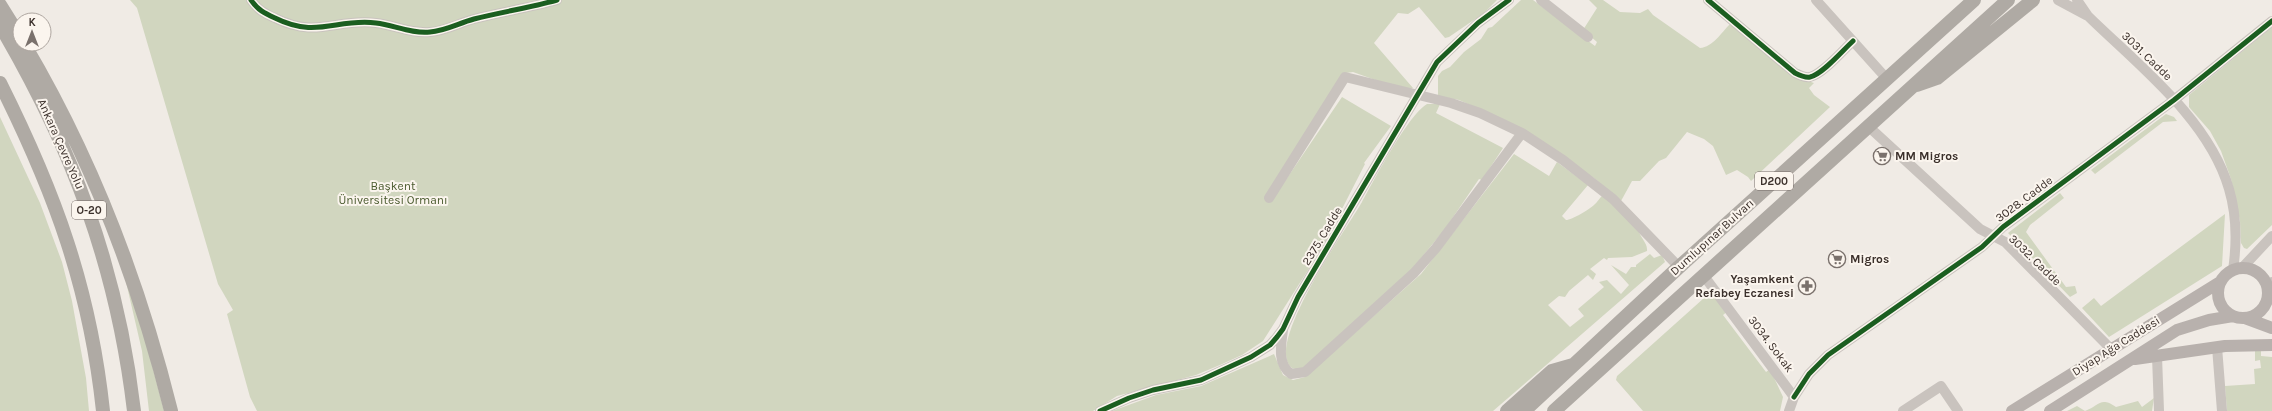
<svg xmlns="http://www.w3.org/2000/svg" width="2272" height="411" font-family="Karla,sans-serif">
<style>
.green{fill:#d1d6bf}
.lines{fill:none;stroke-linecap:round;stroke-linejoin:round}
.minor{stroke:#c9c3be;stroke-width:10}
.major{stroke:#b8b1ad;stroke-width:12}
.highway{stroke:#afaaa4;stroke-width:14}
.cycleway-casing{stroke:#fbf5ee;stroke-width:8}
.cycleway{stroke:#1b5e20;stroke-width:5}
.labels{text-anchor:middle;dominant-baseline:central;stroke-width:4;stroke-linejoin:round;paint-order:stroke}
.shield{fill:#fbf5ee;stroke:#756b66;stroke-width:1}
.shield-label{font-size:11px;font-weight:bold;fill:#3b302b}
.street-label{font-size:12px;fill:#3b302b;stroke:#fbf5ee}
.poi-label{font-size:12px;font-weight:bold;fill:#3b302b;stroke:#fbf5ee;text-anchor:start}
.park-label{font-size:12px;fill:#4a5a2e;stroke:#fbf5ee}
</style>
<rect width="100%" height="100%" fill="#f0ebe5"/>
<!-- green -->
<path class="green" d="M130,0H1497L1484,13L1449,37L1445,38L1419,7L1408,14L1398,13L1374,43L1413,88L1406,91L1353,72L1346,73L1283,184L1342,97L1391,126L1364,163L1365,164L1322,248L1263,341L1242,355L1220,365L1196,375L1117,396L1093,411H257L250,397L227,314L233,310L218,284L137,8Z
M1521,0H1533L1595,46L1597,42L1583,30L1597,8L1589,0H1603L1620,12L1640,13L1648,9L1653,15L1700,48C1713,47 1721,33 1730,24L1796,77L1814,83L1809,88L1814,95L1830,107L1751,181L1748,177L1737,170L1726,175L1713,146L1704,139L1687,132L1666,158L1659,161L1640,181H1632L1621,201L1594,178L1493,115L1459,100L1438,96V76L1442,71L1450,67L1464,52L1481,39L1488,28L1492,27Z
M2272,27V225L2247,249L2244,248L2241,243L2240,221L2231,179L2221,151L2210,131L2189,107V95Z
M1427,104H1440L1436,113L1503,148L1482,180L1479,179L1445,229L1412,269L1303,368C1297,370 1291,370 1288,363C1273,333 1345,231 1362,202C1374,180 1408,115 1427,104Z
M2166,114L2174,117L2177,121L2163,122L2095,174L2091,170Z
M0,117L40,203L62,262L72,301L86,378L89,411H0Z
M1514,154L1549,176L1557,162L1588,185L1562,216L1566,220C1572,220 1590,209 1594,205C1598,202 1599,198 1603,195L1638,229C1640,238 1648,243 1647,251L1632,257L1608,258L1607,260L1604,258L1590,269L1596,274L1593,280L1588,275L1569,291L1565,297L1559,296L1548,305L1570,327L1584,316L1578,309L1604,287L1599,282L1607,280L1621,294L1629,285L1611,265L1626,274L1631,267H1636V265L1650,254L1654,258L1662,255L1665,262L1493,411H1112L1156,395L1201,386L1274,354L1283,375L1293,380L1305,377L1421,274Z
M2060,193L2064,198L2030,225L2026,232L2066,287L2075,286L2077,293L2070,297L2008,233Z
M2225,214L2222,266L2109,337L2082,308L2094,298L2101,306Z
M126,282L137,307L164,411H149L142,351Z
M1708,295H1714L1728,311L1723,315L1766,372L1770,369L1783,397L1780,411H1643L1616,380L1617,376L1704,298L1709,297Z
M2255,349L2261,350V356L2272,357V411H2227L2225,386L2255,384L2254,369L2261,368L2260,360L2255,361Z
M2154,398L2152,411H2067L2077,406L2085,411C2099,406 2100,396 2116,407L2138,401L2142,407Z"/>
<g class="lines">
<!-- minor -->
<path class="minor" d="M251,0C258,10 264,13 275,18C317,39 336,18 376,23C394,25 411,34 430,32C445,31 459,23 474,19C501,12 529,8 557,0
M1541,0L1588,37
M1708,0L1795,73C1799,75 1805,78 1810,77C1823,74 1843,50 1853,41
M1816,0L1887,79
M2058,0L2086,15
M2077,0L2088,16C2138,65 2209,119 2229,189C2237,216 2237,243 2233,270
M1869,127L1980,229L2005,242L2111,349
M1269,198L1345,77L1451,103L1480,113L1522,133L1563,160L1613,199L1679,267
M2242,268L2272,236
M1704,276L1794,397L1789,411
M2268,291L2272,282
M1283,330C1281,345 1277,364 1291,374L1305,372L1414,273L1436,248L1522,133
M2217,347L2222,411
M2157,356L2159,411
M1794,397L1809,374L1828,355L1982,247L2003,227L2174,100L2272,21
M1100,411L1129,398L1153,390L1201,380L1251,357L1270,345L1277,337L1283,329L1298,297L1437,62L1478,23L1509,0
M1903,411L1941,386L1958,411"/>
<!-- major -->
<path class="major" d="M2218 293a25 25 0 1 1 50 0a25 25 0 1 1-50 0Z
M2245,318L2272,328
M2135,359L2225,346L2272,345
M2012,411L2220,282
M2050,411L2177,330L2209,320L2233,316"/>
<!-- highway -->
<path class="highway" d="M0,5L20,37
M0,25C73,149 117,267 134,411
M24,44C92,159 139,282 171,411
M0,83C55,193 90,288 103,411
M1917,85L1937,78L2033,0
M1507,411L1552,371L1573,365
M1524,411L1679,267L1974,0
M1554,411L2008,0"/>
<defs>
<path id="cycleway" d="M251,0C258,10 264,13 275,18C317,39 336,18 376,23C394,25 411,34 430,32C445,31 459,23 474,19C501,12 529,8 557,0
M1708,0L1795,73C1799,75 1805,78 1810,77C1823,74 1843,50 1853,41
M1794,397L1809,374L1828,355L1982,247L2003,227L2174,100L2272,21
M1100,411L1129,398L1153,390L1201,380L1251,357L1270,345L1277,337L1283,329L1298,297L1437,62L1478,23L1509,0"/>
</defs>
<!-- cycleway casing -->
<use href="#cycleway" class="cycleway-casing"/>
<!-- cycleway -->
<use href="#cycleway" class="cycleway"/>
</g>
<!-- icons -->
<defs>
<symbol id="supermarket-ring" viewBox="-11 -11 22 22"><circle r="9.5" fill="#fbf5ee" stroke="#7a716c" stroke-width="1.5"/><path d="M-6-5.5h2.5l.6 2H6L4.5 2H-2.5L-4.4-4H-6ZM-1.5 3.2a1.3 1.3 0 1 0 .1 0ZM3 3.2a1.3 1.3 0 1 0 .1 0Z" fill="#7a716c"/></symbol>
<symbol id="pharmacy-ring" viewBox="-11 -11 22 22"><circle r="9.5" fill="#fbf5ee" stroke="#7a716c" stroke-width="1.5"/><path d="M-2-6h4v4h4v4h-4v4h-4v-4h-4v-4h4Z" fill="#7a716c"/></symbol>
</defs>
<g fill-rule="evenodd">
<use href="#supermarket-ring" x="1872" y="146" width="20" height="20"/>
<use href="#supermarket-ring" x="1827" y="249" width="20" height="20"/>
<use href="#pharmacy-ring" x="1797" y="276" width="20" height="20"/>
</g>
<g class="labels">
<!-- shield labels -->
<g class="shield">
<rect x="1755" y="172" width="38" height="18" rx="3"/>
<rect x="72" y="201" width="34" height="18" rx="3"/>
</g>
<g class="shield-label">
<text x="1774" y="181">D200</text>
<text x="89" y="210">O-20</text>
</g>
<!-- street labels -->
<g class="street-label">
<text transform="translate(2147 56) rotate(44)">3031. Cadde</text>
<text transform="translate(61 144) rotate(66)">Ankara Çevre Yolu</text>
<text transform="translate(2024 199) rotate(-37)">3028. Cadde</text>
<text transform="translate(1322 236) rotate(-59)">2375. Cadde</text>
<text transform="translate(1712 237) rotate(-42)">Dumlupınar Bulvarı</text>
<text transform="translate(2035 260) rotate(44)">3032. Cadde</text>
<text transform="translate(1771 344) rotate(53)">3034. Sokak</text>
<text transform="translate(2116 346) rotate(-32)">Diyap Ağa Caddesi</text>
</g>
<!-- poi labels -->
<g class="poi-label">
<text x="1895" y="156">MM Migros</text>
<text x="1850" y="259">Migros</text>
<text x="1794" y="279" text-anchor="end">Yaşamkent<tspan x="1794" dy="14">Refabey Eczanesi</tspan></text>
</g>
<!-- park labels -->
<g class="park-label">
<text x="393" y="186">Başkent<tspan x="393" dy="14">Üniversitesi Ormanı</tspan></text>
</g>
</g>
<!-- north arrow -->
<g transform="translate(32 32)"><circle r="19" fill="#fbf5ee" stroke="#aea6a0"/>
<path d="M0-3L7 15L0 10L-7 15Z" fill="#7a716c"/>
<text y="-6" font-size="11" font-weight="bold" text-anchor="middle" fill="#3b302b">K</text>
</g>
</svg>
